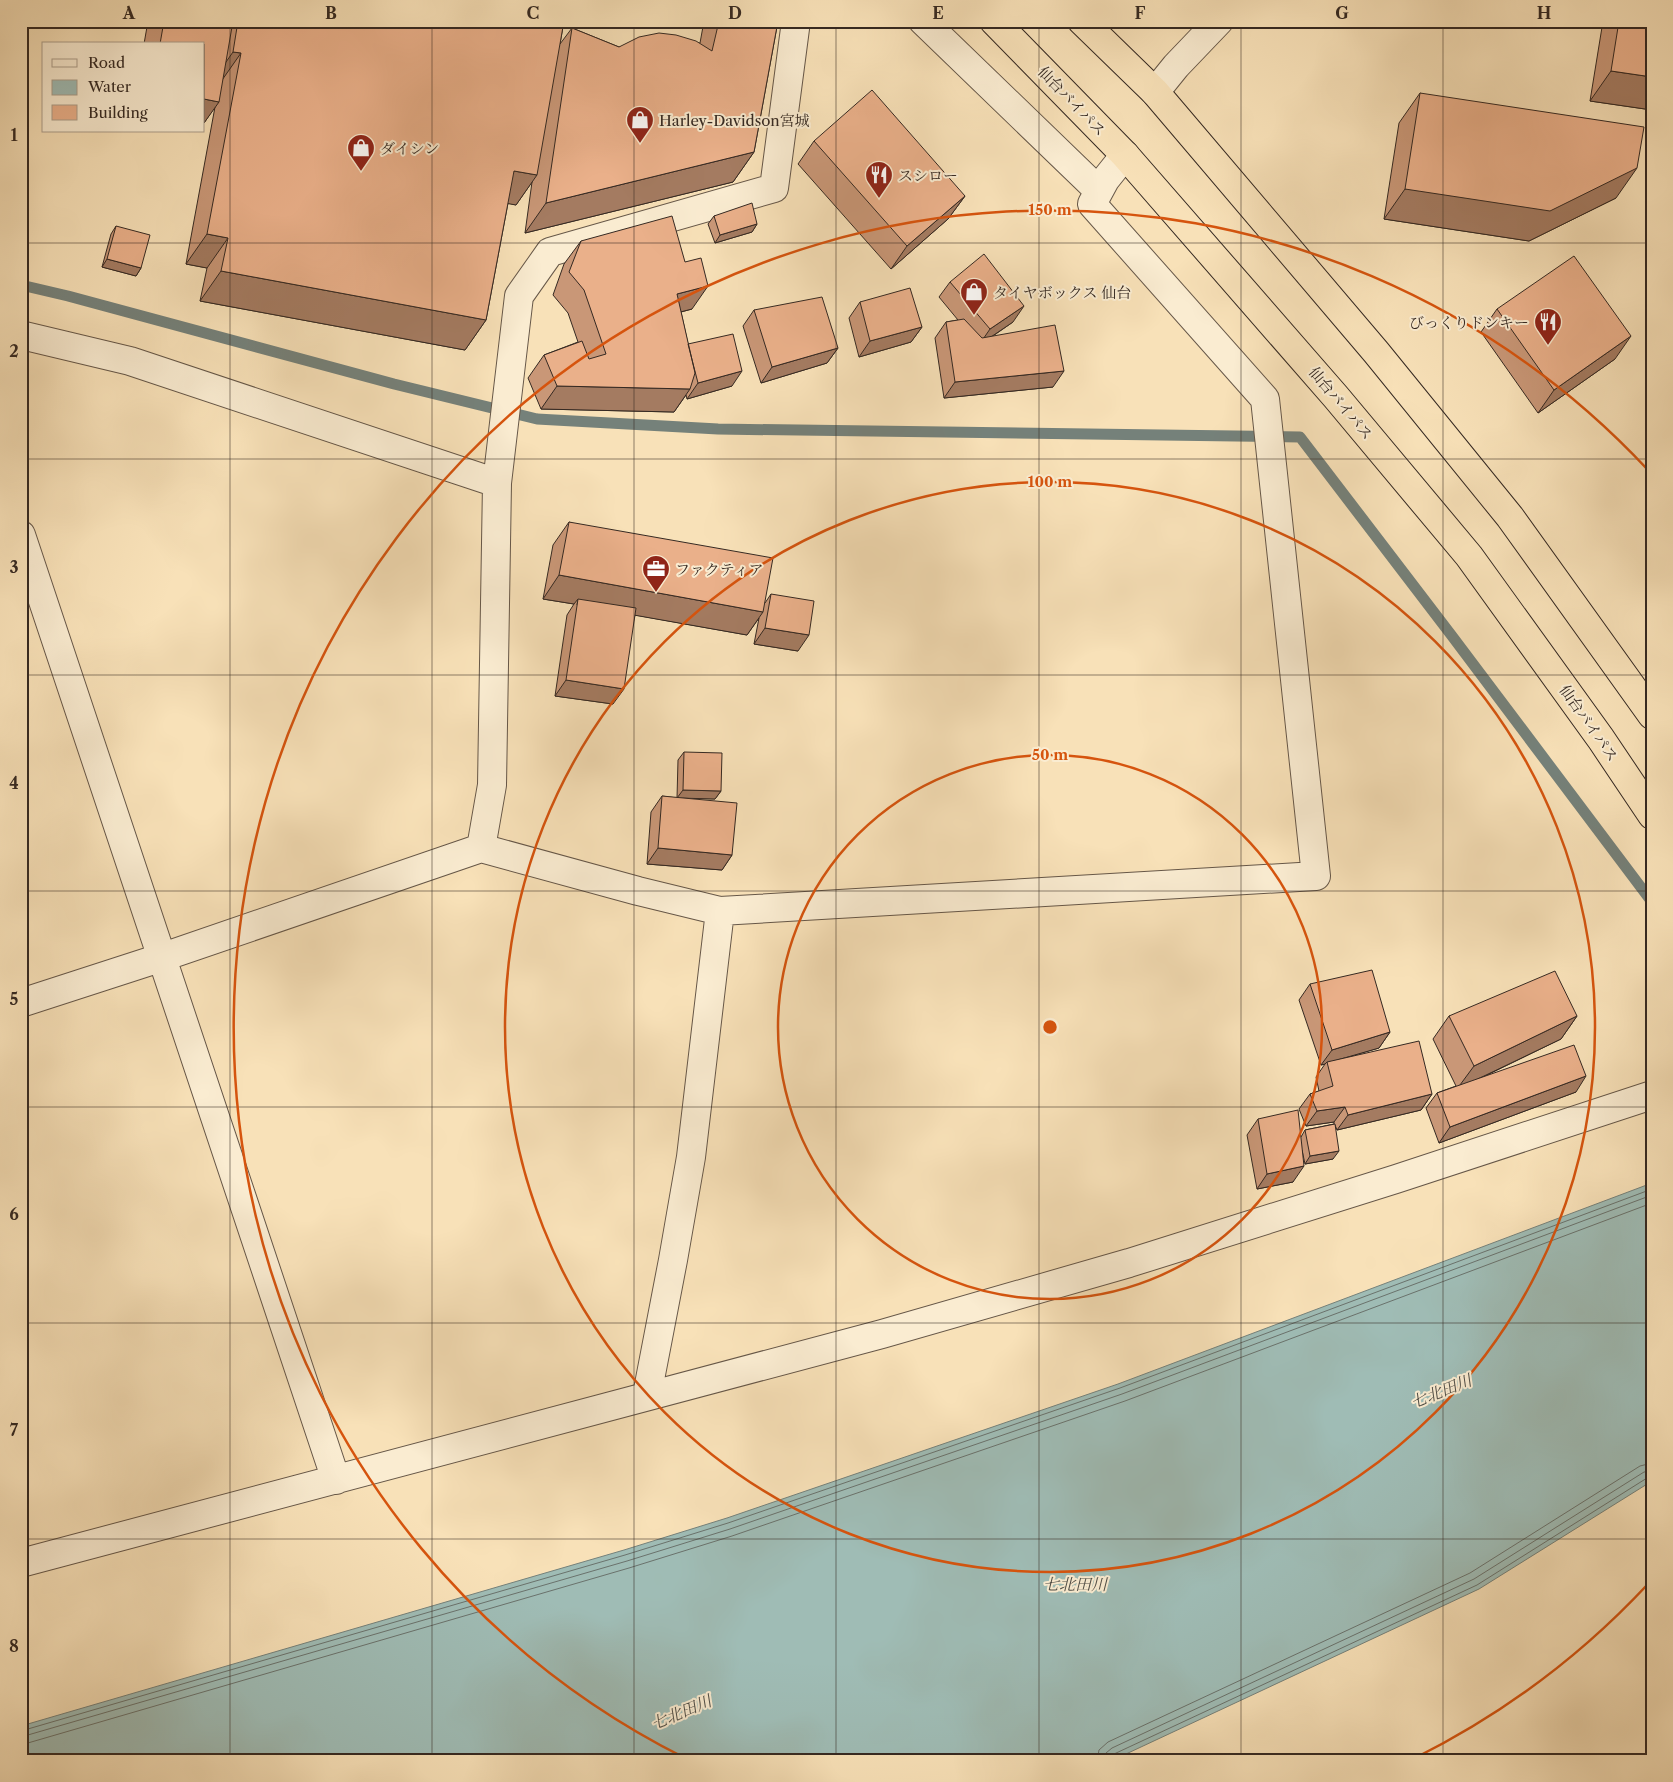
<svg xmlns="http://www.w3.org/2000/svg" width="1673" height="1782" font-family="'Libre Caslon Text','Noto Serif JP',serif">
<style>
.water{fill:#9fbcb5;stroke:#75817a}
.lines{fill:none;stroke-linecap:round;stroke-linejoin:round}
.shore{stroke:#6a726c;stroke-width:1}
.stream{stroke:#75817a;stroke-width:11}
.street-casing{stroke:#665748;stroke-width:30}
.highway-casing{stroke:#352922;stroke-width:30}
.street{stroke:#faecd1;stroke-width:28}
.highway{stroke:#f8e1b8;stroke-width:28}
.wall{fill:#c99777;stroke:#352922}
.shaded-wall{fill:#a47b61;stroke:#352922}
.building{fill:#eab08a;stroke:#352922}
.grid{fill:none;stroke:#352922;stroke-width:1;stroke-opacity:0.55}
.ring{fill:none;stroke:#d6540e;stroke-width:2.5}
.labels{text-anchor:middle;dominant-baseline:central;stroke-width:4;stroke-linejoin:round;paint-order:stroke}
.street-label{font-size:15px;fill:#352922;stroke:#faecd1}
.poi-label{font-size:15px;fill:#352922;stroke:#faecd1;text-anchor:start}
.water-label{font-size:16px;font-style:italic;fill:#504e47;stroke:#faecd1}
.centre{fill:#d6540e;stroke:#faecd1;stroke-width:2.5}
.ring-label{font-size:15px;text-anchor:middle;font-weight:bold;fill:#d6540e;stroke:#faecd1;stroke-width:4;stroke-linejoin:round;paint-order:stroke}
.neatline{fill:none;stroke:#352922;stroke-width:2}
.grid-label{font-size:16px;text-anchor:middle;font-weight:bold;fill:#352922}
</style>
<rect width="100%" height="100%" fill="#f8e1b8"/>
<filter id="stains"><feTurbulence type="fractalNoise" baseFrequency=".004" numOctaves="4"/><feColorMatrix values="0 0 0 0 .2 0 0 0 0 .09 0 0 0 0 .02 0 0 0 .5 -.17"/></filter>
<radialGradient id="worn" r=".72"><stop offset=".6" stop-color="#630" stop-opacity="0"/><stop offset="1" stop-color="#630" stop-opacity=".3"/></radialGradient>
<!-- water -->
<path class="water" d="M1652,1183V1481L1479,1589L1111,1761H21V1726L624,1550L727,1518L1118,1384Z"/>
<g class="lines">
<!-- shore -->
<path class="shore" d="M21,1731L625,1555L728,1523L1120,1388L1652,1189
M21,1737L627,1561L730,1529L1122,1394L1652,1195
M21,1745L629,1568L732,1536L1125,1401L1652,1203
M1097,1761L1099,1750L1108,1742L1470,1573L1640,1466L1652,1463
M1105,1761L1106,1753L1112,1748L1474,1579L1644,1472L1652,1471
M1111,1761V1756L1114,1754L1477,1585L1647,1478L1652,1477"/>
<!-- stream -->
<path class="stream" d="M21,285L68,296L394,384L537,419L718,429L1300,437L1452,636L1652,902"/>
<defs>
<path id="street" d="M923,21L1098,190
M1155,92L1176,66L1219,21
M21,335L130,361L497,483
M21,535L336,1480
M481,848L638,891L720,911L1316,876L1265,399L1092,204L1105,180L1125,155
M21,1003L163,957L481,848L492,785L497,483L519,296L550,252L774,188L796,21
M647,1395L673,1260L691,1157L720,911
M21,1563L882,1334L1129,1263L1396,1179L1652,1095"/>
<path id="highway" d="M994,21L1125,155L1336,397L1469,556L1601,739L1652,815
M1082,21L1155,92L1376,352L1510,517L1652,715"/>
</defs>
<!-- street casing -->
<use href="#street" class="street-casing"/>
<!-- highway casing -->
<use href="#highway" class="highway-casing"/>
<!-- street -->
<use href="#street" class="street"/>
<!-- highway -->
<use href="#highway" class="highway"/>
</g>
<!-- wall -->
<path class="wall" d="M148,21H564L560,44L572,28L619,47L700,43L704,21H778L754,152L733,182L525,233L532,182L516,205L508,203L486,320L465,350L200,301L207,268L186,264L215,107L204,123V44H144Z
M1603,21H1652V110L1590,101Z
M1420,93L1616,198L1529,241L1384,219L1399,123Z
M814,141L965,196L948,219L891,269L798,164Z
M714,216L757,224L752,232L715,243L708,224Z
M116,226L141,268L136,276L102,267L111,234Z
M581,241L692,309L681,312L688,344L732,386L687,399L686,395L674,412L541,409L528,378L544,355L578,342L568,313L553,295L564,264Z
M950,282L1013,322L993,336L1053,387L944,398L935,338L946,322L958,320L939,297Z
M860,302L922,327L911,342L859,357L849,318Z
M1497,309L1615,359L1538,413L1481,332Z
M754,310L838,348L827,363L761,383L743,326Z
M569,522L765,603L771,594L798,651L754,644L759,618L747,635L635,615L613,704L555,696L567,615L574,604L543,599L553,545Z
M684,752L721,791L715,799L682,798L732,855L722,870L647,864L651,812L662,796L677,798L678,760Z
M1310,984L1390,1032L1379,1048L1351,1056L1432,1094L1421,1110L1337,1130L1335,1125L1333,1159L1305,1164L1302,1150L1293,1182L1257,1189L1247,1135L1258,1119L1301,1137L1305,1130L1334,1124V1122L1306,1126L1299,1109L1310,1094L1319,1091L1316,1077L1325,1064L1321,1065L1299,1000Z
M1449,1016H1577L1561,1039L1483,1077L1576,1092L1439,1143L1426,1108L1437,1093L1456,1086L1433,1039Z"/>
<!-- shaded-wall -->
<path class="shaded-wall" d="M233,52L241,53L220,83L212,82Z
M1611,71L1652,77V110L1590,101Z
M204,99L219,102L204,123Z
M754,152L733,182L525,233L546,203Z
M1637,168L1616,198L1529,241L1384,219L1405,189Z
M514,171L537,175L516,205L493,201Z
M965,196L948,219L891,269L907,246Z
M757,224L752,232L715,243L720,235Z
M207,234L228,238L207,268L186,264Z
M107,259L141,268L136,276L102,267Z
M221,271L486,320L465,350L200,301Z
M708,286L692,309L661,317L677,294Z
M1024,306L1013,322L979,345L990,329Z
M922,327L911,342L859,357L870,341Z
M1631,336L1615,359L1538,413L1554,390Z
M838,348L827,363L761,383L772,367Z
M742,371L732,386L687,399L698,383Z
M1064,371L1053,387L944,398L955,382Z
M557,386L690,389L674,412L541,409Z
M559,575L763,612L747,635L577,605L578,599L574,604L543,599Z
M765,628L809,635L798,651L754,644Z
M566,680L624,689L613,704L555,696Z
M683,790L721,791L715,799L677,798Z
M658,848L732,855L722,870L647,864Z
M1577,1016L1561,1039L1457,1089L1474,1066Z
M1390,1032L1379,1048L1327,1063V1062L1325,1064L1321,1065L1332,1050Z
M1586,1076L1576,1092L1439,1143L1450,1127Z
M1432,1094L1421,1110L1337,1130L1348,1115Z
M1345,1107L1334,1122L1306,1126L1317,1111Z
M1339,1151L1333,1159L1305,1164L1310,1156Z
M1304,1166L1293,1182L1257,1189L1267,1174Z"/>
<!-- building -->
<path class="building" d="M164,21H233L219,102L204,99V44H160Z
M238,21H564L537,175L514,171L486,320L221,271L228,238L207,234L241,53L233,52Z
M719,21H778L754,152L546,203L572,28L619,47L639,37L659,33L676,35L696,41L712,51Z
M1619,21H1652V77L1611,71Z
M872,90L965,196L907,246L814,141Z
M1420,93L1644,127L1637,168L1550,211L1405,189Z
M752,203L757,224L720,235L714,216Z
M672,216L685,262L701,258L708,286L677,294L695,373L690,389L557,386L544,355L582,341L589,359L606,354L584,290L569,272L581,241Z
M116,226L150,235L141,268L107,259Z
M984,254L1024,306L990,329L950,282Z
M1574,256L1631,336L1554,390L1497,309Z
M910,288L922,327L870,341L860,302Z
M822,297L838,348L772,367L754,310Z
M964,319L982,338L1055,325L1064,371L955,382L946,322Z
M733,334L742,371L698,383L688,344Z
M569,522L773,558L763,612L559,575Z
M771,594L814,601L809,635L765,628Z
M578,599L636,608L624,689L566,680Z
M684,752L722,753L721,791L683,790Z
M662,796L737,803L732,855L658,848Z
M1372,970L1390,1032L1332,1050L1310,984Z
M1555,971L1577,1016L1474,1066L1449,1016Z
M1419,1041L1432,1094L1348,1115L1345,1107L1317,1111L1310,1094L1333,1086L1327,1062Z
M1574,1045L1586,1076L1450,1127L1437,1093Z
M1298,1110L1304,1166L1267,1174L1258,1119Z
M1335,1124L1339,1151L1310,1156L1305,1130Z"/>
<!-- grid -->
<path class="grid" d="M230,21V1761M432,21V1761M634,21V1761M836,21V1761M1039,21V1761M1241,21V1761M1443,21V1761M21,243H1652M21,459H1652M21,675H1652M21,891H1652M21,1107H1652M21,1323H1652M21,1539H1652"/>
<!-- distance rings -->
<g class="ring">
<circle cx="1050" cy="1027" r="272"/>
<circle cx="1050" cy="1027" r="545"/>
<path d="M1648 1584A817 817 0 0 1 1415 1758M685 1758A817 817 0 1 1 1648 470"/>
</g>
<!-- icons -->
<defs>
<symbol id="shop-pin" viewBox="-11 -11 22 30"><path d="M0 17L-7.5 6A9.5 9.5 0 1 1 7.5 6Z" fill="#8f2418" stroke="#faecd1"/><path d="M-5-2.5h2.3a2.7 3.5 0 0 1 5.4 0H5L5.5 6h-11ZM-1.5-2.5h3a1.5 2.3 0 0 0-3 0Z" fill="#fff"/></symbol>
<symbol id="restaurant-pin" viewBox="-11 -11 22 30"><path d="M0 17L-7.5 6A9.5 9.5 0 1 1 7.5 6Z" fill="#8f2418" stroke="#faecd1"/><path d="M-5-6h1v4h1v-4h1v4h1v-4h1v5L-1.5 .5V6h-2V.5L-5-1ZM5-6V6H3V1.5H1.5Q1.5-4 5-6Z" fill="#fff"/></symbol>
<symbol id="office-pin" viewBox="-11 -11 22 30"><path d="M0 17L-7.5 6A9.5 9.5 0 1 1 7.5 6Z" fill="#8f2418" stroke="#faecd1"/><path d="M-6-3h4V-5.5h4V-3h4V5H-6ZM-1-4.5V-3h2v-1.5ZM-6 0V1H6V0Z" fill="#fff"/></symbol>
</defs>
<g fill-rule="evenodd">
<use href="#shop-pin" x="624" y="104" width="32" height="43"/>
<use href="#shop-pin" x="345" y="132" width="32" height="43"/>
<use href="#restaurant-pin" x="863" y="159" width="32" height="43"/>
<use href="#shop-pin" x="958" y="276" width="32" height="43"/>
<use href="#restaurant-pin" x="1532" y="306" width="32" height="43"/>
<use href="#office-pin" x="640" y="553" width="32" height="43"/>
</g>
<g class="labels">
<!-- street labels -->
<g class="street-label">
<text transform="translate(1072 101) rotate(46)">仙台バイパス</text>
<text transform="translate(1341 403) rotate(50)">仙台バイパス</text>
<text transform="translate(1589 723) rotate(55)">仙台バイパス</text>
</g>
<!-- poi labels -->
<g class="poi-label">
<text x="659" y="120">Harley-Davidson宮城</text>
<text x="380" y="148">ダイシン</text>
<text x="898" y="175">スシロー</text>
<text x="993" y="292">タイヤボックス 仙台</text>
<text x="1529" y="322" text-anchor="end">びっくりドンキー</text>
<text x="675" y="569">ファクティア</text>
</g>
<!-- water labels -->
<g class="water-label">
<text transform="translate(1441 1391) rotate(-22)">七北田川</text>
<text x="1075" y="1584">七北田川</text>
<text transform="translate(681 1712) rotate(-23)">七北田川</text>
</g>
</g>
<circle cx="1050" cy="1027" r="8" class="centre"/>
<g class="ring-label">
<text x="1050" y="215">150 m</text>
<text x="1050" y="487">100 m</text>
<text x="1050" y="760">50 m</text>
</g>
<!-- margin -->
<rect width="1673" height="1782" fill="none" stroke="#f8e1b8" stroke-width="55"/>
<!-- legend -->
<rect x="42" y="42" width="162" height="90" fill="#faecd1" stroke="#ab9e8b"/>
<rect x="52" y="59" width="25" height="8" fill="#faecd1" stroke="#ab9e8b"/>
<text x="88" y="68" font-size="15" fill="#352922">Road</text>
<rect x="52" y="80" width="25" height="15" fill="#9fbcb5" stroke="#ab9e8b"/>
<text x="88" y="92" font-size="15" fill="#352922">Water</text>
<rect x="52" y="105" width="25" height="15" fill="#eab08a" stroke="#ab9e8b"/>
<text x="88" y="118" font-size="15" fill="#352922">Building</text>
<rect x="28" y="28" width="1618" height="1726" class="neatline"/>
<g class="grid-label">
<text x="129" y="19">A</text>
<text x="331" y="19">B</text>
<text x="533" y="19">C</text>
<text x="735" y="19">D</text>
<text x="938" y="19">E</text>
<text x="1140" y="19">F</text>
<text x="1342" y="19">G</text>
<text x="1544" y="19">H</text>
<text x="14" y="141">1</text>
<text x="14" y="357">2</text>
<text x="14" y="573">3</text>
<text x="14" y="789">4</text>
<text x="14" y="1005">5</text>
<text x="14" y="1220">6</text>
<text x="14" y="1436">7</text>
<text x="14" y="1652">8</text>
</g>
<rect width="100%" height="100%" filter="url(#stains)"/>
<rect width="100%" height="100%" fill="url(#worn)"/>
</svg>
